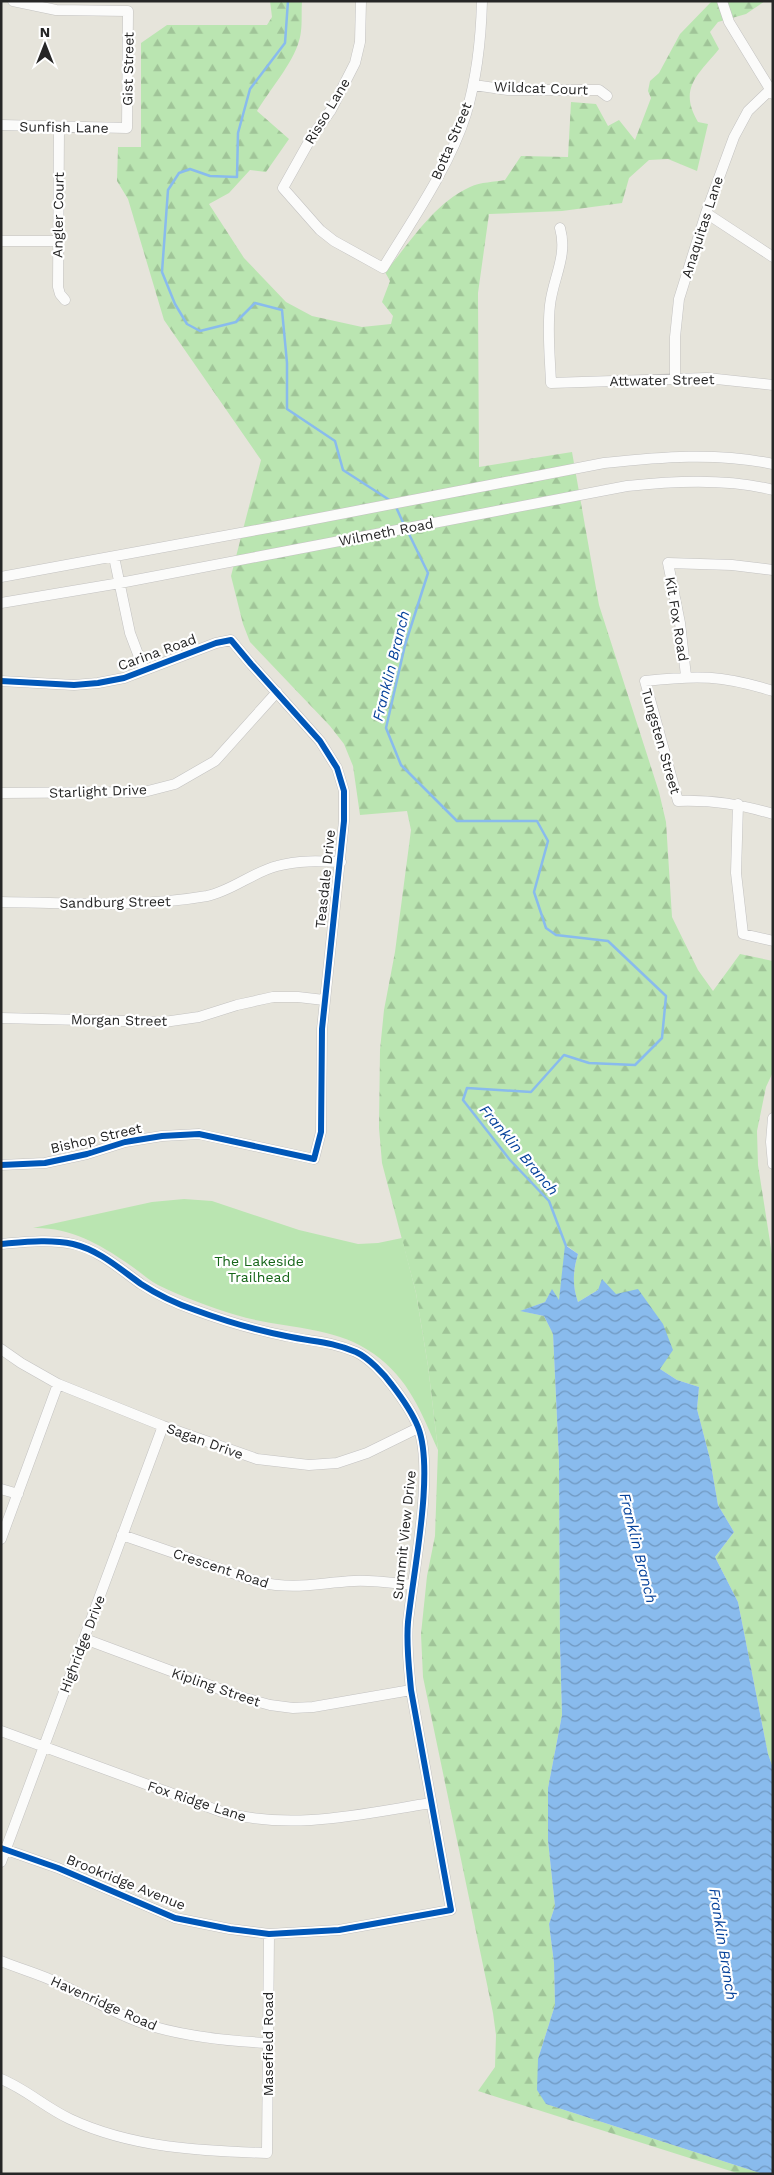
<svg xmlns="http://www.w3.org/2000/svg" width="774" height="2175" font-family="'Work Sans',sans-serif">
<style>
.forest{fill:url(#forest-firs)}
.park{fill:#bae5b1}
.water{fill:url(#water-waves)}
.lines{fill:none;stroke-linecap:round;stroke-linejoin:round}
.stream{stroke:#89bbed;stroke-width:2.5}
.minor-casing{stroke:#c3c2c1;stroke-width:11}
.minor{stroke:#fbfbfa;stroke-width:10}
.cycleway-casing{stroke:#fff;stroke-width:9}
.cycleway{stroke:#0057b8;stroke-width:6}
.labels{text-anchor:middle;dominant-baseline:central;stroke-width:4.5;stroke-linejoin:round;paint-order:stroke}
.street-label{font-size:14px;fill:#262626;stroke:#fff}
.park-label{font-size:14px;fill:#156518;stroke:#fff}
.water-label{font-size:15px;font-style:italic;fill:#06429b;stroke:#fff}
</style>
<defs>
<pattern id="forest-firs" width="22" height="20" patternUnits="userSpaceOnUse" patternTransform="scale(1.25)"><rect width="22" height="20" fill="#bae5b1"/><path d="M5 1l3.5 6h-7zM16 11l3.5 6h-7z" fill="#a0c498"/></pattern>
<pattern id="water-waves" width="16" height="10" patternUnits="userSpaceOnUse" patternTransform="scale(1.25)"><rect width="16" height="10" fill="#89bbed"/><path d="M0 5q4-4 8 0t8 0" fill="none" stroke="#7098c0"/></pattern>
</defs>
<rect width="100%" height="100%" fill="#e6e4db"/>
<!-- forest -->
<path class="forest" d="M270,1H302C301,13 303,29 299,41C293,63 269,91 257,111L289,139L266,172L250,170L229,193L209,204L244,258L286,302L312,316L362,327L391,324L393,316L382,302L390,281L385,272C410,243 434,203 470,187C481,182 494,182 505,180L521,156L568,157L571,102L596,104L608,126L619,120L635,140L651,98L648,91L650,81L659,73L680,34L712,1H765L746,14L718,22L710,32L719,49C698,75 678,88 698,122L708,124L697,171L668,159L649,160L629,178L622,203L562,211L489,214L478,293L479,467L572,452L599,605L659,792L666,822L672,917L698,970L713,991L740,954L773,961V1072L766,1087L757,1131L758,1165L773,1261V1768L768,1754L738,1602L715,1557L734,1532L718,1505L710,1459L697,1409L699,1387L677,1380L660,1369L616,1295L598,1290L578,1302C572,1285 573,1272 578,1254L566,1245L559,1301L552,1290L545,1302L521,1311L544,1316L553,1334L559,1460L560,1645L562,1715L548,1788V1841L555,1906L549,1924L554,1963L555,2005L538,2059L546,2104L763,2174H740L478,2091L495,2067L496,2035L493,2013L423,1677L421,1634L427,1576L435,1536L438,1450L428,1366L416,1293L382,1163L379,1128L380,1050L384,1010L395,952L411,830L407,811L360,815L353,766L344,744L330,726L250,642L243,624L231,576L261,460L164,320L128,199L117,181L118,147H141V43L167,25H267L272,17Z"/>
<!-- park -->
<path class="park" d="M184,1199L212,1201L299,1230L358,1244L378,1243L402,1238L416,1293L428,1366L438,1450C421,1412 409,1379 374,1354C335,1325 281,1329 236,1315C210,1307 183,1297 158,1285C147,1279 138,1270 127,1263C98,1243 69,1227 33,1228L152,1202Z"/>
<!-- water -->
<path class="water" d="M565,1245L578,1254C573,1271 572,1285 578,1302L598,1290L602,1279L616,1294L638,1289L663,1324L673,1350L660,1369L677,1380L699,1387L697,1409L710,1459L718,1505L734,1532L715,1557L738,1602L768,1754L773,1768V2174H763L546,2104L537,2090L538,2059L555,2005L554,1963L549,1924L555,1906L548,1841V1788L562,1715L560,1645L559,1460L553,1334L544,1316L520,1311L545,1302L552,1289L559,1300Z"/>
<g class="lines">
<!-- stream -->
<path class="stream" d="M288,1L285,43L250,89L238,133L237,177L210,176L190,169L179,173L168,190L162,272L175,304L187,324L200,331L236,322L255,303L282,310L287,363V409L335,441L343,470L391,501
M396,507L405,527
M408,532L428,573L405,645L386,728L401,765L457,821H537L548,841L534,892L546,928L556,935L608,941L666,996L662,1038L635,1065L589,1063L564,1055L531,1092L467,1088L463,1100L510,1160L549,1201L566,1246"/>
<defs>
<path id="minor" d="M361,1L360,42L355,63L331,110L311,138L283,188L320,230L334,241L383,268C411,222 450,166 466,114C477,77 481,40 482,1
M722,1L729,22L773,94
M474,85L508,90H599L607,96
M1,125L127,128L128,11L56,10L13,1
M59,127L58,287L60,294L65,300
M706,213L773,257
M560,228C568,256 553,278 550,305C547,331 550,357 551,383L707,378L773,385
M1,241H57
M675,378V337L679,299L706,213L734,137L748,111L773,87
M114,557L130,633L144,670
M1,577L273,527L604,463C660,457 717,452 773,464
M1,603L120,583L627,486C672,481 729,478 773,490
M686,676L680,623L668,563L732,565L773,570
M1,681L74,685L98,683L124,678L216,643L231,640L251,664L320,741L337,768L344,791V821L322,1029L321,1132L314,1159L199,1134L162,1136L125,1142L87,1154L45,1163L1,1165
M773,691C722,675 697,675 645,681L678,801C713,800 739,804 773,814
M1,793L144,792L175,784L215,761L277,692
M738,804L736,873L743,934L773,941
M1,902C70,903 138,908 207,896C232,891 253,872 277,866C298,860 319,861 341,862
M1,1018L164,1022L199,1017L237,1005L273,997H298L324,1000
M773,1118L771,1142L773,1164
M1,1244C25,1242 50,1239 73,1244C99,1250 120,1269 141,1284C158,1295 177,1304 195,1310C225,1321 255,1330 286,1336C313,1342 330,1341 356,1352C369,1358 384,1374 392,1385C402,1398 412,1412 418,1427C435,1470 413,1573 408,1622C406,1645 409,1668 411,1690L451,1910L339,1930L269,1934L230,1929L175,1918L58,1868L1,1848
M1,1349L21,1363L58,1384L163,1426L257,1459L309,1465L337,1463L367,1453L418,1428
M1,1489L18,1494
M122,1535L258,1582C296,1590 317,1583 354,1581C373,1580 393,1583 412,1585
M1,1539L58,1384
M85,1639L241,1697L270,1705L293,1708L313,1707L411,1690
M1,1731L222,1812C292,1831 361,1814 431,1803
M1,1862L163,1426
M1,1961C20,1969 40,1974 58,1983C88,1997 116,2015 148,2025C187,2037 226,2041 268,2043
M1,2079C26,2089 46,2108 70,2119C132,2148 201,2151 267,2153L269,1934"/>
</defs>
<!-- minor casing -->
<use href="#minor" class="minor-casing"/>
<!-- minor -->
<use href="#minor" class="minor"/>
<defs>
<path id="cycleway" d="M1,681L74,685L98,683L124,678L216,643L231,640L251,664L320,741L337,768L344,791V821L322,1029L321,1132L314,1159L199,1134L162,1136L125,1142L87,1154L45,1163L1,1165
M1,1244C25,1242 50,1239 73,1244C99,1250 120,1269 141,1284C158,1295 177,1304 195,1310C225,1321 255,1330 286,1336C313,1342 330,1341 356,1352C369,1358 384,1374 392,1385C402,1398 412,1412 418,1427C435,1470 413,1573 408,1622C406,1645 409,1668 411,1690L451,1910L339,1930L269,1934L230,1929L175,1918L58,1868L1,1848"/>
</defs>
<!-- cycleway casing -->
<use href="#cycleway" class="cycleway-casing"/>
<!-- cycleway -->
<use href="#cycleway" class="cycleway"/>
</g>
<g class="labels">
<!-- street labels -->
<g class="street-label">
<text transform="translate(128 69) rotate(-89)">Gist Street</text>
<text transform="translate(541 88) rotate(2)">Wildcat Court</text>
<text transform="translate(327 111) rotate(-59)">Risso Lane</text>
<text transform="translate(64 127) rotate(1)">Sunfish Lane</text>
<text transform="translate(451 141) rotate(-67)">Botta Street</text>
<text transform="translate(58 215) rotate(-89)">Angler Court</text>
<text transform="translate(702 227) rotate(-72)">Anaquitas Lane</text>
<text transform="translate(662 380) rotate(-1)">Attwater Street</text>
<text transform="translate(386 532) rotate(-11)">Wilmeth Road</text>
<text transform="translate(677 619) rotate(81)">Kit Fox Road</text>
<text transform="translate(157 652) rotate(-20)">Carina Road</text>
<text transform="translate(661 741) rotate(74)">Tungsten Street</text>
<text transform="translate(98 791) rotate(-2)">Starlight Drive</text>
<text transform="translate(325 879) rotate(-84)">Teasdale Drive</text>
<text transform="translate(115 902) rotate(-1)">Sandburg Street</text>
<text transform="translate(119 1020) rotate(1)">Morgan Street</text>
<text transform="translate(96 1138) rotate(-13)">Bishop Street</text>
<text transform="translate(205 1441) rotate(20)">Sagan Drive</text>
<text transform="translate(404 1535) rotate(-84)">Summit View Drive</text>
<text transform="translate(221 1568) rotate(18)">Crescent Road</text>
<text transform="translate(82 1644) rotate(-69)">Highridge Drive</text>
<text transform="translate(216 1687) rotate(19)">Kipling Street</text>
<text transform="translate(197 1801) rotate(18)">Fox Ridge Lane</text>
<text transform="translate(126 1882) rotate(22)">Brookridge Avenue</text>
<text transform="translate(104 2003) rotate(24)">Havenridge Road</text>
<text transform="translate(268 2044) rotate(-90)">Masefield Road</text>
</g>
<!-- park labels -->
<g class="park-label">
<text x="259" y="1261">The Lakeside<tspan x="259" dy="16">Trailhead</tspan></text>
</g>
<!-- water labels -->
<g class="water-label">
<text transform="translate(391 666) rotate(-76)">Franklin Branch</text>
<text transform="translate(519 1150) rotate(50)">Franklin Branch</text>
<text transform="translate(638 1548) rotate(76)">Franklin Branch</text>
<text transform="translate(723 1944) rotate(81)">Franklin Branch</text>
</g>
</g>
<!-- border -->
<rect width="774" height="2175" fill="none" stroke="#262626" stroke-width="5"/>
<!-- north arrow -->
<g transform="translate(45 45)" stroke="#ffffff" stroke-width="4" paint-order="stroke">
<path d="M0-4L9 19L0 12L-9 19Z" fill="#262626"/>
<text y="-8" font-size="14" font-weight="bold" text-anchor="middle" fill="#262626">N</text>
</g>
</svg>
